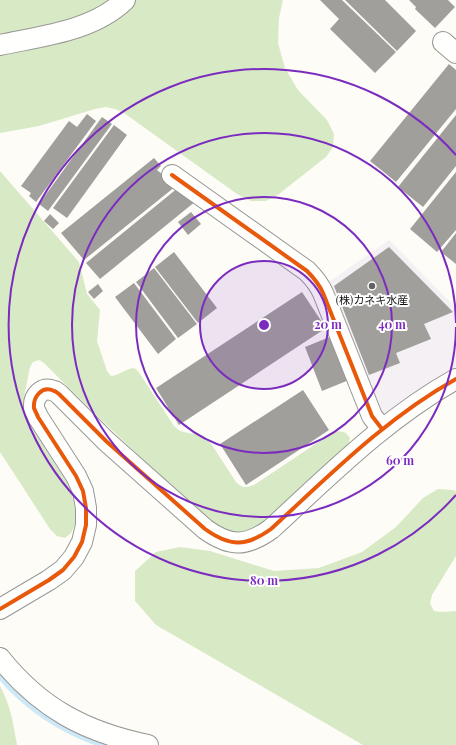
<svg xmlns="http://www.w3.org/2000/svg" width="456" height="745" font-family="'Playfair Display','Noto Sans JP',serif">
<style>
.industrial{fill:#f5f0f3}
.forest{fill:#d8eac5}
.lines{fill:none;stroke-linecap:round;stroke-linejoin:round}
.stream{stroke:#cde8f7;stroke-width:6}
.building{fill:#a19f9c}
.minor-casing{stroke:#979795;stroke-width:22}
.minor{stroke:#fffffe;stroke-width:20}
.cycleway-casing{stroke:#fff;stroke-width:6}
.cycleway{stroke:#e8590c;stroke-width:4}
.ring{fill:none;stroke:#7b2cbf;stroke-width:2}
.poi-dot{fill:#646362;stroke:#fff;stroke-width:1.5}
.labels{text-anchor:middle;dominant-baseline:central;stroke-width:4;stroke-linejoin:round;paint-order:stroke}
.poi-label{font-size:11px;fill:#111;stroke:#fff}
.centre{fill:#7b2cbf;stroke:#fff;stroke-width:2}
.ring-label{font-size:12px;text-anchor:middle;font-weight:bold;fill:#7b2cbf;stroke:#fff;stroke-width:4;stroke-linejoin:round;paint-order:stroke}
</style>
<rect width="100%" height="100%" fill="#fdfcf7"/>
<!-- industrial -->
<path class="industrial" d="M389,240L456,308V369L384,417L378,415L326,284Z"/>
<!-- forest -->
<path class="forest" d="M0,0H283L279,18L278,43L285,68L298,90L327,120L334,134L333,147L326,157L279,194L266,201H251L237,194L124,113L115,109L106,107L95,109L39,126L0,133Z
M0,171L79,262L87,294L100,310L97,341L107,371L111,376C120,375 125,369 134,368L138,371L174,426L180,431L188,433L197,434L204,436L210,442L236,482C242,488 245,488 254,485L332,433L339,431L346,433L350,438L348,445L256,530L232,534L210,523L93,412L44,363L39,360L33,362L30,367L24,397L23,411L29,423L66,481L72,495L75,509V524L71,533L65,538L57,536L50,529L0,452Z
M438,489L454,490L456,492V556L432,595L430,603L434,611L442,612L456,611V745H363L156,625L135,601V571L156,552L180,547L210,551L274,571L319,568L362,552L396,527L423,498Z
M0,686C11,707 13,722 17,745H0Z"/>
<g class="lines">
<!-- stream -->
<path class="stream" d="M0,676C20,701 51,723 80,736C87,739 95,742 103,745"/>
</g>
<!-- building -->
<path class="building" d="M320,0H342L396,52L375,73L330,29L339,19Z
M345,0H385L416,31L397,51Z
M409,0H448L455,7L435,28L415,9L416,7Z
M449,64L456,70V109L396,182L370,161Z
M87,114L96,121L36,202L29,196L31,193L21,186L69,121L77,127Z
M456,115V166L423,207L398,187Z
M102,117L112,124L48,211L39,204Z
M114,125L127,135L67,218L53,208Z
M154,158L161,166L157,170L176,186L84,260L61,233Z
M456,172V230L437,252L410,229Z
M179,187L196,201L100,279L86,263Z
M191,212L201,224L188,235L178,222Z
M50,214L59,223L53,229L44,221Z
M456,233V264L441,252Z
M389,247L453,312L424,324L431,339L396,353L400,363L369,375L334,286Z
M174,252L217,308L198,323L155,267Z
M154,268L197,324L178,338L136,282Z
M134,283L176,339L158,354L115,297Z
M98,284L103,291L94,299L88,292Z
M302,292L326,328L179,425L156,388Z
M332,336L349,380L322,391L305,347Z
M303,390L329,430L246,485L220,444Z"/>
<g class="lines">
<defs>
<path id="minor" d="M443,42L456,53
M0,45C42,36 93,31 125,0
M172,175L307,271C314,278 319,284 323,293L372,416L382,429
M0,609L49,580L63,570L74,557L82,542L86,525V508L83,491L76,476L38,417C37,414 35,411 34,408C33,397 42,385 54,391C56,391 57,393 59,394L106,441L205,529C230,547 246,547 271,529C330,475 386,418 456,379
M0,658C40,708 85,732 148,745"/>
</defs>
<!-- minor casing -->
<use href="#minor" class="minor-casing"/>
<!-- minor -->
<use href="#minor" class="minor"/>
<defs>
<path id="cycleway" d="M172,175L307,271C314,278 319,284 323,293L372,416L382,429
M0,609L49,580L63,570L74,557L82,542L86,525V508L83,491L76,476L38,417C37,414 35,411 34,408C33,397 42,385 54,391C56,391 57,393 59,394L106,441L205,529C230,547 246,547 271,529C330,475 386,418 456,379"/>
</defs>
<!-- cycleway casing -->
<use href="#cycleway" class="cycleway-casing"/>
<!-- cycleway -->
<use href="#cycleway" class="cycleway"/>
</g>
<!-- distance rings -->
<circle cx="264" cy="325" r="64" fill="#7b2cbf" fill-opacity=".12"/>
<g class="ring">
<circle cx="264" cy="325" r="64"/>
<circle cx="264" cy="325" r="128"/>
<path d="M456 327A192 192 0 1 1 456 323"/>
<path d="M456 495A256 256 0 1 1 456 155"/>
</g>
<!-- markers -->
<circle class="poi-dot" cx="372" cy="286" r="4"/>
<g class="labels">
<!-- poi labels -->
<g class="poi-label">
<text x="372" y="299">(株)カネキ水産</text>
</g>
</g>
<circle cx="264" cy="325" r="6" class="centre"/>
<g class="ring-label">
<text x="328" y="329">20 m</text>
<text x="392" y="329">40 m</text>
<text x="400" y="465">60 m</text>
<text x="264" y="585">80 m</text>
</g>
</svg>
